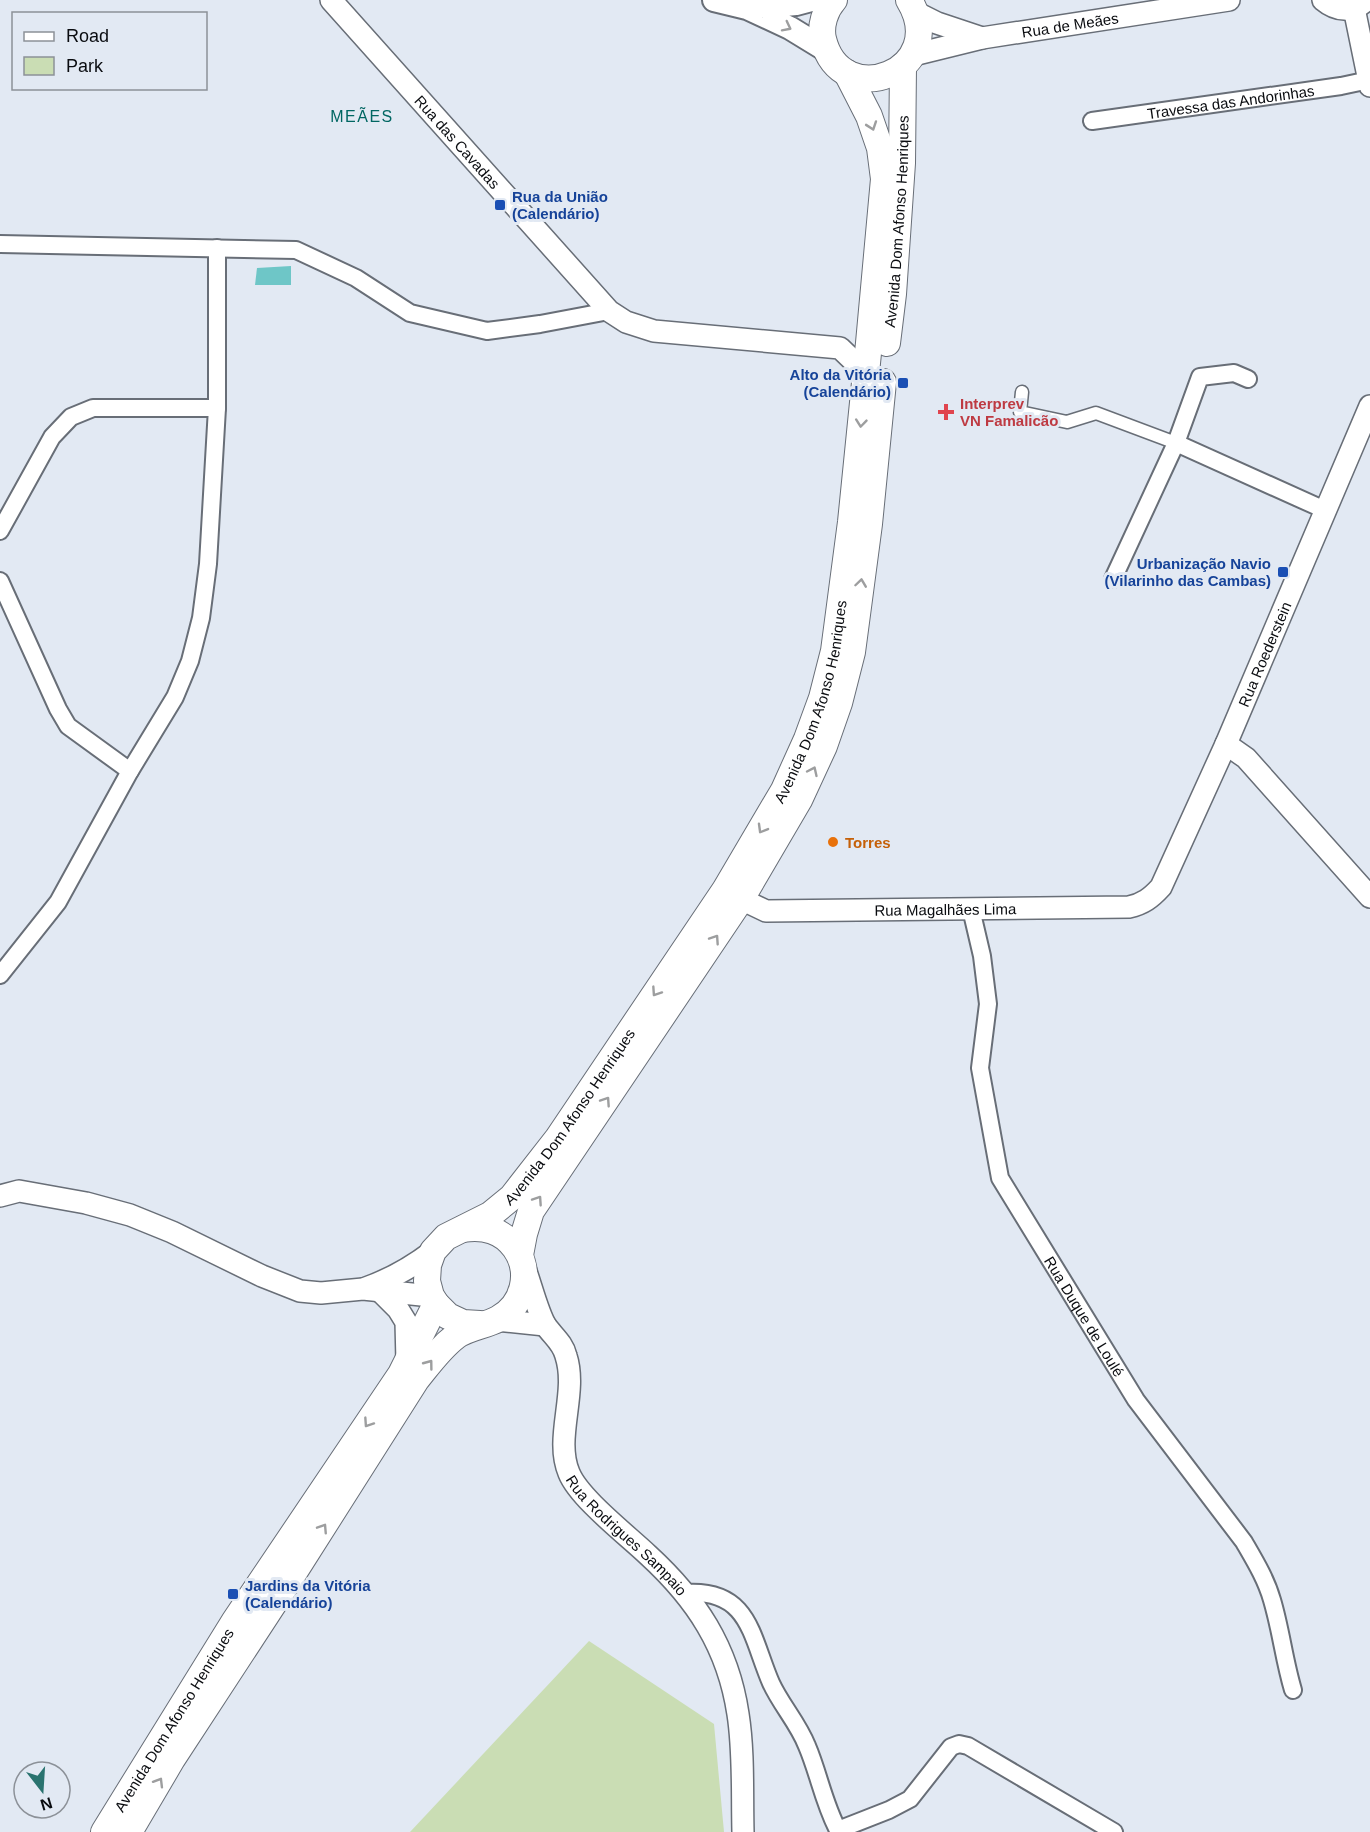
<svg xmlns="http://www.w3.org/2000/svg" width="1370" height="1832" font-family="Arial,sans-serif">
<style>
.green{fill:#caddb4}
.water{fill:#6ec6c7}
.lines{fill:none;stroke-linecap:round;stroke-linejoin:round}
.pedestrian-casing{stroke:#686e77;stroke-width:15}
.minor-casing{stroke:#686e77;stroke-width:20}
.tertiary-casing{stroke:#686e77;stroke-width:24}
.secondary-casing{stroke:#686e77;stroke-width:26}
.primary-casing{stroke:#686e77;stroke-width:28}
.pedestrian{stroke:#fff;stroke-width:12}
.minor{stroke:#fff;stroke-width:16}
.tertiary{stroke:#fff;stroke-width:21}
.secondary{stroke:#fff;stroke-width:22}
.primary{stroke:#fff;stroke-width:26}
.oneway{stroke:#9d9e9f}
.transit-dot{fill:#1a4fb4;stroke:#e2e9f3;stroke-width:2}
.health-dot{fill:#e0444e;stroke:#e2e9f3;stroke-width:2}
.food-dot{fill:#e8710a;stroke:#e2e9f3;stroke-width:2}
.labels{text-anchor:middle;dominant-baseline:central;stroke-width:6;stroke-linejoin:round;paint-order:stroke}
.street-label{font-size:15px;fill:#0a0c10;stroke:#e2e9f3}
.transit-label{font-size:15px;font-weight:bold;fill:#164399;stroke:#e2e9f3;text-anchor:start}
.health-label{font-size:15px;font-weight:bold;fill:#be3a42;stroke:#e2e9f3;text-anchor:start}
.food-label{font-size:15px;font-weight:bold;fill:#c56008;stroke:#e2e9f3;text-anchor:start}
.neighbourhood-label{font-size:16px;letter-spacing:1.5px;fill:#006662;stroke:#e2e9f3}
</style>
<rect width="100%" height="100%" fill="#e2e9f3"/>
<!-- green -->
<path class="green" d="M589,1641L714,1724L724,1832H410Z"/>
<!-- water -->
<path class="water" d="M291,266V285H255L257,268Z"/>
<g class="lines">
<defs>
<path id="pedestrian" d="M1022,392L1020,412L1067,422L1096,413L1176,443"/>
<g id="minor">
<path id="s1" d="M1092,121L1341,86L1369,80"/>
<path d="M0,244L296,250L356,278L410,313L487,331L540,324L609,311"/>
<path d="M1176,443L1325,510"/>
<path d="M0,531L52,437L71,417L93,408H217"/>
<path d="M1113,579L1176,443L1200,377L1234,373L1248,379"/>
<path d="M0,581L58,709L68,726L130,771"/>
<path id="s2" d="M971,909L982,956L988,1004L980,1068L1000,1178L1136,1400L1244,1542C1255,1561 1266,1579 1272,1600C1281,1630 1284,1660 1293,1690"/>
<path d="M0,975L58,902L130,771L175,697L190,661L201,618L208,564L217,408V248"/>
<path d="M686,1593C750,1589 751,1637 771,1683C781,1705 798,1723 807,1746C819,1774 824,1805 839,1832"/>
<path d="M838,1830L889,1810L910,1799L951,1747L959,1744L968,1746L1114,1832"/>
</g>
<g id="tertiary">
<path id="s3" d="M331,0L609,311L626,322L654,331L840,348L866,373"/>
<path d="M1323,0C1336,11 1353,13 1365,1"/>
<path d="M1354,8L1370,86"/>
<path d="M915,12L937,23L982,38"/>
<path id="s4" d="M913,55L982,38L1229,0"/>
<path d="M1226,744L1246,758L1370,897"/>
<path id="s5" d="M741,899L766,911L1129,907C1143,904 1151,898 1161,887L1226,744L1370,406"/>
<path d="M0,1196L19,1191L86,1203L130,1215L172,1232L262,1276L300,1291L321,1293L363,1289L431,1296"/>
<path id="s6" d="M524,1266C530,1281 538,1314 546,1326C553,1336 563,1343 566,1356C578,1393 554,1438 569,1473C579,1498 627,1535 648,1555C696,1599 728,1647 738,1714C744,1752 742,1793 743,1832"/>
<path d="M366,1288C391,1279 412,1267 433,1251"/>
<path d="M380,1291L398,1309L406,1322L407,1362"/>
<path d="M496,1320L545,1325"/>
</g>
<path id="secondary" d="M714,0L747,8L790,28L826,50
M749,8L796,4L811,0"/>
<g id="primary">
<path d="M834,0C825,10 820,26 823,39C841,114 952,71 909,0"/>
<path id="s7" d="M887,343L893,294L902,163L903,66"/>
<path d="M520,1255L524,1234L531,1211L741,899L799,800L824,746L839,703L852,652L869,524L883,382"/>
<path id="s8" d="M480,1324L463,1323L448,1316L436,1304L431,1296L427,1281L428,1265L433,1251L446,1237L490,1215L512,1197L558,1138L725,890L784,790L807,739L822,698L834,651L851,522L869,343L884,179L880,148L869,116L847,73"/>
<path id="s9" d="M104,1832L234,1622L401,1374L436,1304"/>
<path d="M129,1832L172,1759L291,1577L416,1380C429,1364 440,1348 456,1336C469,1327 485,1326 498,1319C524,1305 532,1272 515,1248C502,1230 484,1226 463,1229"/>
</g>
</defs>
<!-- pedestrian casing -->
<use href="#pedestrian" class="pedestrian-casing"/>
<!-- minor casing -->
<use href="#minor" class="minor-casing"/>
<!-- tertiary casing -->
<use href="#tertiary" class="tertiary-casing"/>
<!-- secondary casing -->
<use href="#secondary" class="secondary-casing"/>
<!-- primary casing -->
<use href="#primary" class="primary-casing"/>
<!-- pedestrian -->
<use href="#pedestrian" class="pedestrian"/>
<!-- minor -->
<use href="#minor" class="minor"/>
<!-- tertiary -->
<use href="#tertiary" class="tertiary"/>
<!-- secondary -->
<use href="#secondary" class="secondary"/>
<!-- primary -->
<use href="#primary" class="primary"/>
</g>
<!-- one-way arrows -->
<defs><path id="oneway-chevron" d="M-2-3.5L2.5 0L-2 3.5" fill="none" stroke-width="1.6" stroke-linecap="round" stroke-linejoin="round" transform="scale(1.5)"/></defs>
<g class="oneway">
<use href="#oneway-chevron" transform="translate(787 27) rotate(27)"/>
<use href="#oneway-chevron" transform="translate(872 126) rotate(71)"/>
<use href="#oneway-chevron" transform="translate(861 423) rotate(96)"/>
<use href="#oneway-chevron" transform="translate(861 583) rotate(-82)"/>
<use href="#oneway-chevron" transform="translate(813 771) rotate(-65)"/>
<use href="#oneway-chevron" transform="translate(762 829) rotate(120)"/>
<use href="#oneway-chevron" transform="translate(715 939) rotate(-56)"/>
<use href="#oneway-chevron" transform="translate(656 992) rotate(124)"/>
<use href="#oneway-chevron" transform="translate(606 1101) rotate(-56)"/>
<use href="#oneway-chevron" transform="translate(538 1200) rotate(-56)"/>
<use href="#oneway-chevron" transform="translate(429 1364) rotate(-53)"/>
<use href="#oneway-chevron" transform="translate(368 1423) rotate(124)"/>
<use href="#oneway-chevron" transform="translate(323 1528) rotate(-57)"/>
<use href="#oneway-chevron" transform="translate(159 1782) rotate(-59)"/>
</g>
<!-- markers -->
<g class="transit-dot">
<rect x="494" y="199" width="12" height="12" rx="3"/>
<rect x="897" y="377" width="12" height="12" rx="3"/>
<rect x="1277" y="566" width="12" height="12" rx="3"/>
<rect x="227" y="1588" width="12" height="12" rx="3"/>
</g>
<path class="health-dot" d="M943 403h6v6h6v6h-6v6h-6v-6h-6v-6h6z"/>
<circle class="food-dot" cx="833" cy="842" r="6"/>
<g class="labels">
<!-- street labels -->
<g class="street-label">
<text stroke="none"><textPath href="#s4" startOffset="160">Rua de Meães</textPath></text>
<text stroke="none"><textPath href="#s1" startOffset="140">Travessa das Andorinhas</textPath></text>
<text stroke="none"><textPath href="#s3" startOffset="190">Rua das Cavadas</textPath></text>
<text stroke="none"><textPath href="#s7" startOffset="122">Avenida Dom Afonso Henriques</textPath></text>
<text stroke="none"><textPath href="#s5" startOffset="684">Rua Roederstein</textPath></text>
<text stroke="none"><textPath href="#s8" startOffset="786">Avenida Dom Afonso Henriques</textPath></text>
<text stroke="none"><textPath href="#s5" startOffset="207">Rua Magalhães Lima</textPath></text>
<text stroke="none"><textPath href="#s8" startOffset="302">Avenida Dom Afonso Henriques</textPath></text>
<text stroke="none"><textPath href="#s2" startOffset="435">Rua Duque de Loulé</textPath></text>
<text stroke="none"><textPath href="#s6" startOffset="304">Rua Rodrigues Sampaio</textPath></text>
<text stroke="none"><textPath href="#s9" startOffset="132">Avenida Dom Afonso Henriques</textPath></text>
</g>
<!-- transit labels -->
<g class="transit-label">
<text x="512" y="196">Rua da União<tspan x="512" dy="17">(Calendário)</tspan></text>
<text x="891" y="374" text-anchor="end">Alto da Vitória<tspan x="891" dy="17">(Calendário)</tspan></text>
<text x="1271" y="563" text-anchor="end">Urbanização Navio<tspan x="1271" dy="17">(Vilarinho das Cambas)</tspan></text>
<text x="245" y="1585">Jardins da Vitória<tspan x="245" dy="17">(Calendário)</tspan></text>
</g>
<!-- health labels -->
<g class="health-label">
<text x="960" y="403">Interprev<tspan x="960" dy="17">VN Famalicão</tspan></text>
</g>
<!-- food labels -->
<g class="food-label">
<text x="845" y="842">Torres</text>
</g>
<!-- neighbourhood labels -->
<g class="neighbourhood-label">
<text x="362" y="116">MEÃES</text>
</g>
</g>
<!-- legend -->
<rect x="12" y="12" width="195" height="78" fill="#e2e9f3" stroke="#8c9198" stroke-width="1.5"/>
<rect x="24" y="32" width="30" height="9" fill="#ffffff" stroke="#8c9198" stroke-width="1.5"/>
<text x="66" y="42" font-size="18" fill="#0a0c10">Road</text>
<rect x="24" y="57" width="30" height="18" fill="#caddb4" stroke="#8c9198" stroke-width="1.5"/>
<text x="66" y="72" font-size="18" fill="#0a0c10">Park</text>
<!-- north arrow -->
<g transform="translate(42 1790) rotate(163)"><circle r="28" fill="#e2e9f3" stroke="#8c9198" stroke-width="1.5"/>
<path d="M0-4.5L10 22L0 15L-10 22Z" fill="#2a736f"/>
<text y="-9" font-size="16" font-weight="bold" text-anchor="middle" fill="#0a0c10">N</text>
</g>
</svg>
